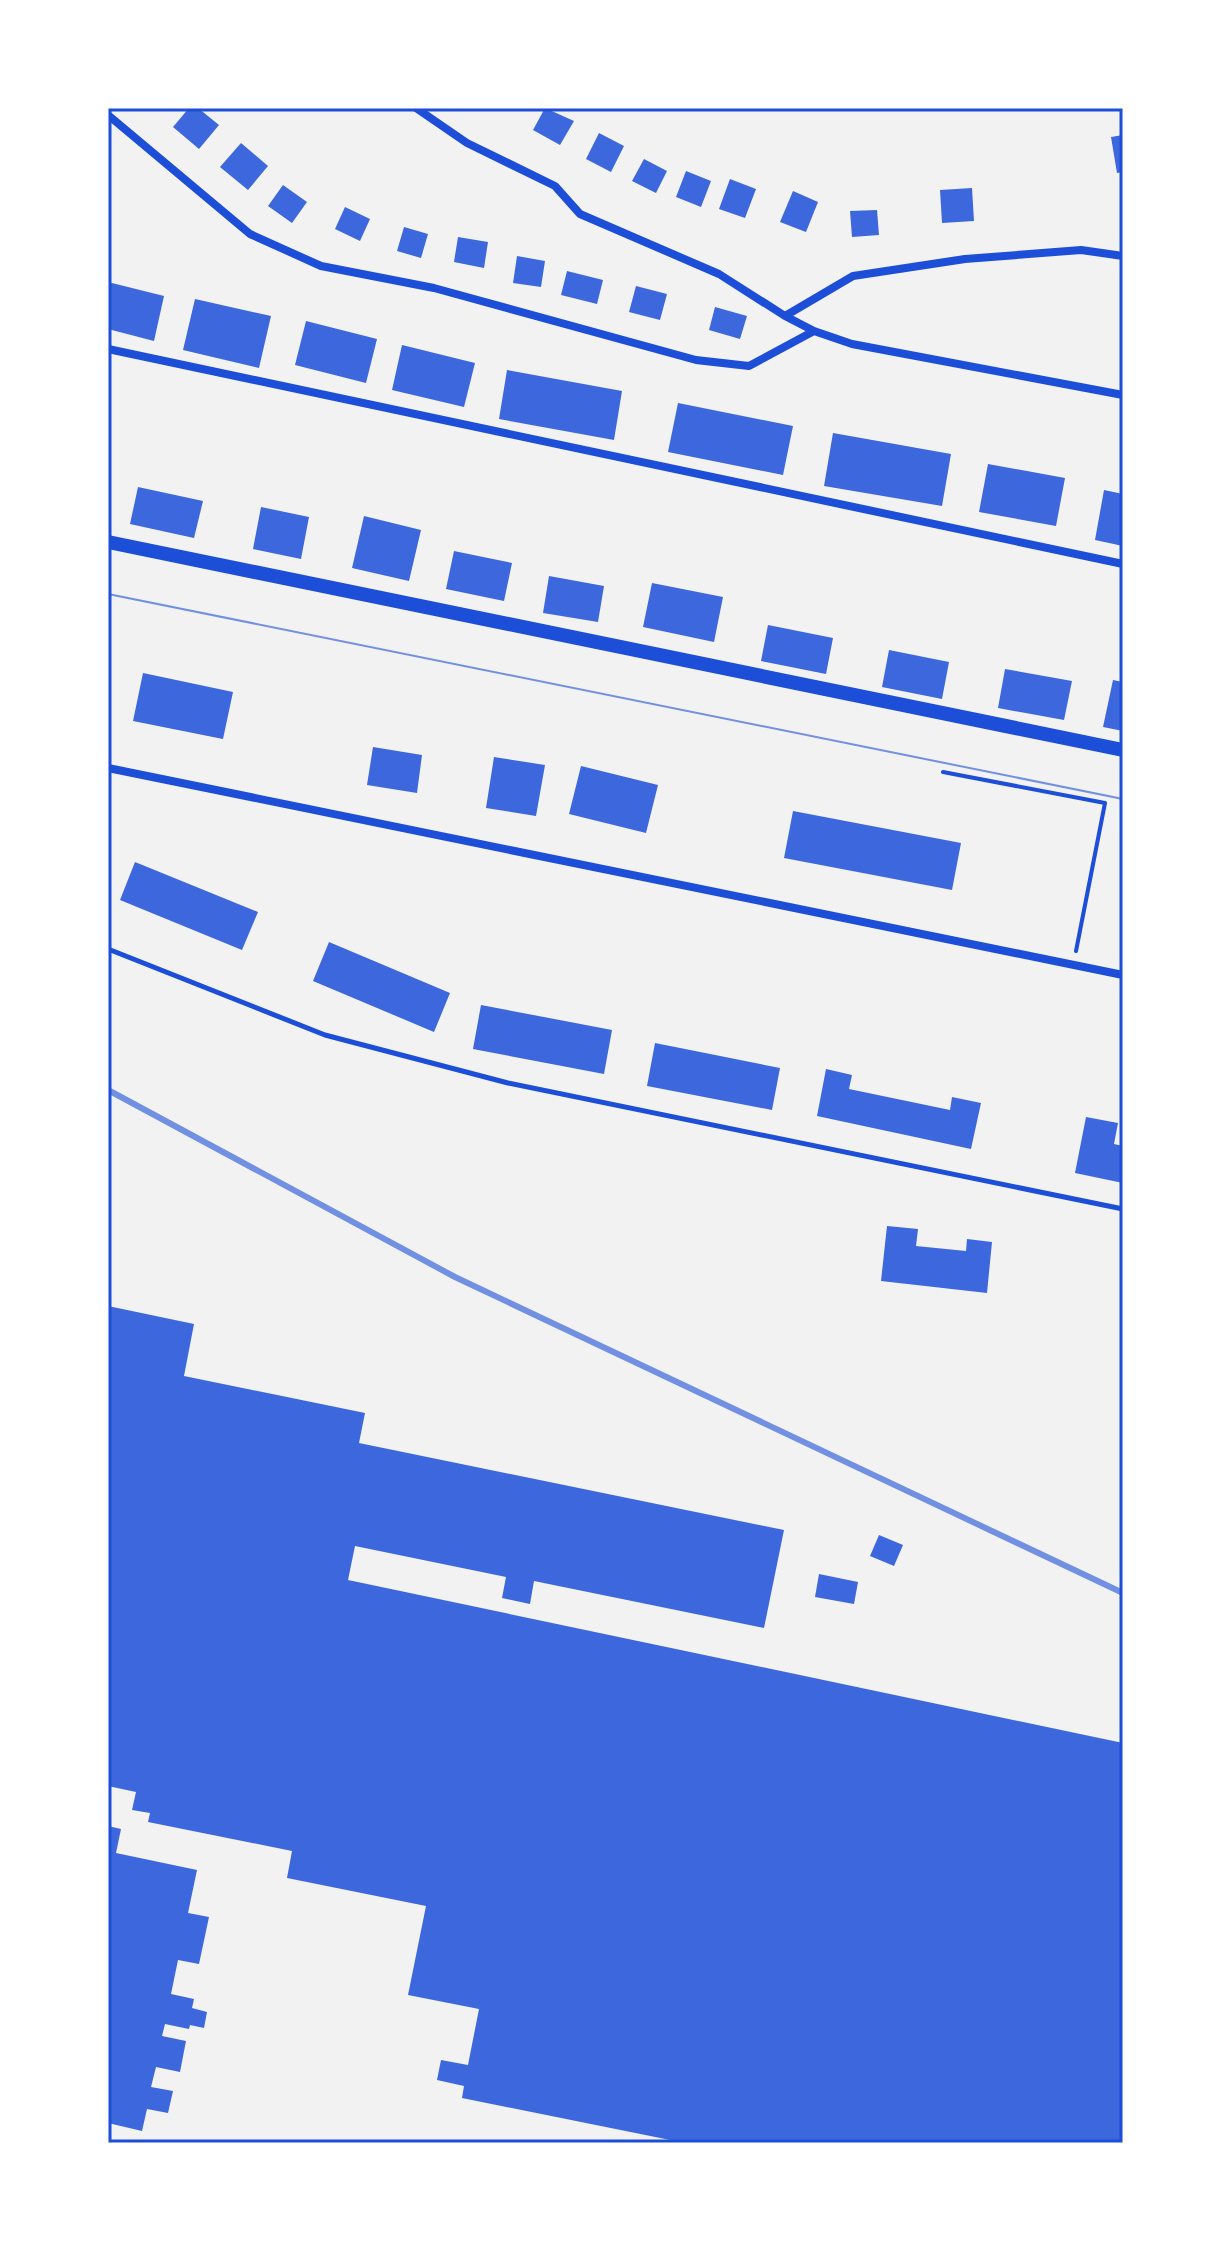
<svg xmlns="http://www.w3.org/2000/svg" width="1231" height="2251" font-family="'Work Sans',sans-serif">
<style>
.building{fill:#3d67dc}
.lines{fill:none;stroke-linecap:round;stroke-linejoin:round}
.path{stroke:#1d4ed8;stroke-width:4}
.service{stroke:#1d4ed8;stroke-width:5}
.minor{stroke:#1d4ed8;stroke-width:8}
.secondary{stroke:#1d4ed8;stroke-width:14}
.tram{stroke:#7290e2;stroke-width:2}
.rail{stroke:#7290e2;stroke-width:6}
.neatline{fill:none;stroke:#1d4ed8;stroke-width:3}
</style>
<rect width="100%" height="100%" fill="#f2f2f2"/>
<!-- building -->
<path class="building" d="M189,108H198L219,125L199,149L173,127Z
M545,108L574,121L560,145L533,130Z
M599,133L624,146L611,172L586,159Z
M1123,135V172L1117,173L1111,137Z
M241,143L268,166L248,190L220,167Z
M644,159L667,171L656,193L632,181Z
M686,171L711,181L701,207L676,197Z
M730,179L756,189L745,218L719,209Z
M283,185L307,202L292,223L268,206Z
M972,188L974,221L942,223L940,190Z
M793,191L818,202L806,232L780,222Z
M345,207L370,219L360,241L335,229Z
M877,210L879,235L852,237L850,211Z
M404,227L428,234L421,258L397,251Z
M458,237L488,242L484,268L454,262Z
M517,256L545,261L541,287L513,283Z
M567,271L603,280L597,304L561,295Z
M108,282L164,296L154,341L108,329Z
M636,286L667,294L660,320L629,312Z
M195,299L271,316L259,368L183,350Z
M715,307L747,316L740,339L709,330Z
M306,321L377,339L366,383L295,365Z
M402,345L475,363L464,407L392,390Z
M507,370L622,391L614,440L499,419Z
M678,403L793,426L783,475L668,452Z
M833,433L951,454L942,506L824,486Z
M988,464L1065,478L1056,526L979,512Z
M138,487L203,501L194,538L130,524Z
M1104,490L1123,494V546L1095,540Z
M261,507L309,517L301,559L253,549Z
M364,516L421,530L409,581L352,568Z
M454,551L512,563L504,601L446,589Z
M549,576L604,586L598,622L543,613Z
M652,583L723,597L714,642L643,627Z
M768,625L833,638L826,674L761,661Z
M889,650L949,662L942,699L882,687Z
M1005,669L1072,681L1064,720L998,708Z
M143,673L233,692L223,739L133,721Z
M1113,680L1123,682V731L1103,727Z
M373,747L422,755L417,793L367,785Z
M494,757L545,765L536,816L486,808Z
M581,766L658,785L646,833L569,814Z
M793,811L961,843L952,890L784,858Z
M135,862L258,912L242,950L120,900Z
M329,942L450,993L434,1032L313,981Z
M481,1005L612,1030L604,1074L473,1049Z
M655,1043L780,1068L772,1110L647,1086Z
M826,1069L852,1075L849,1089L950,1110L952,1097L981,1103L971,1149L817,1116Z
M1086,1117L1118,1123L1114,1144L1123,1146V1183L1075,1173Z
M887,1226L918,1229L916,1246L966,1251L967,1239L992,1242L987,1293L881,1281Z
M108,1306L194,1324L184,1376L365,1413L359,1443L784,1530L764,1628L534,1581L530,1604L502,1598L506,1577L355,1546L348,1580L1123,1743V2143H685L462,2098L464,2086L437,2080L441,2060L468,2065L479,2009L408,1995L426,1906L287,1878L292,1851L148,1822L150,1813L132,1810L136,1792L108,1786Z
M879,1535L903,1545L894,1566L870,1556Z
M819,1574L858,1582L854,1604L815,1597Z
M108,1826L121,1829L116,1853L197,1870L188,1913L209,1917L199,1964L178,1960L171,1994L194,1999L192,2008L207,2012L204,2028L190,2025L189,2029L165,2024L162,2036L186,2041L180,2072L156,2067L151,2087L173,2091L168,2113L147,2109L142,2131L108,2123Z"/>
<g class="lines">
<!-- path -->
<path class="path" d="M943,772L1105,803L1076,951"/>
<!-- service -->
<path class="service" d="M108,949L325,1035L508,1083L1123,1209"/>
<!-- minor -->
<path class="minor" d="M416,108L467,143L555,186L580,214L719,274L785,316L853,276L965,259L1081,250L1123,256
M108,115L250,234L321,266L434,288L696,360L749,366L814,331L852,344L1123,395
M785,316L814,331
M108,349L1123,564
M108,768L1123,975"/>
<!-- secondary -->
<path class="secondary" d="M108,542L1123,750"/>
<!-- tram -->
<path class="tram" d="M108,594L1123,799"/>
<!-- rail -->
<path class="rail" d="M108,1090L455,1277L1123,1593"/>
</g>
<!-- border -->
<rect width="1231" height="2251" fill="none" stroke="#ffffff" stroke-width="220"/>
<rect x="110" y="110" width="1011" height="2031" class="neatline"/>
</svg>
